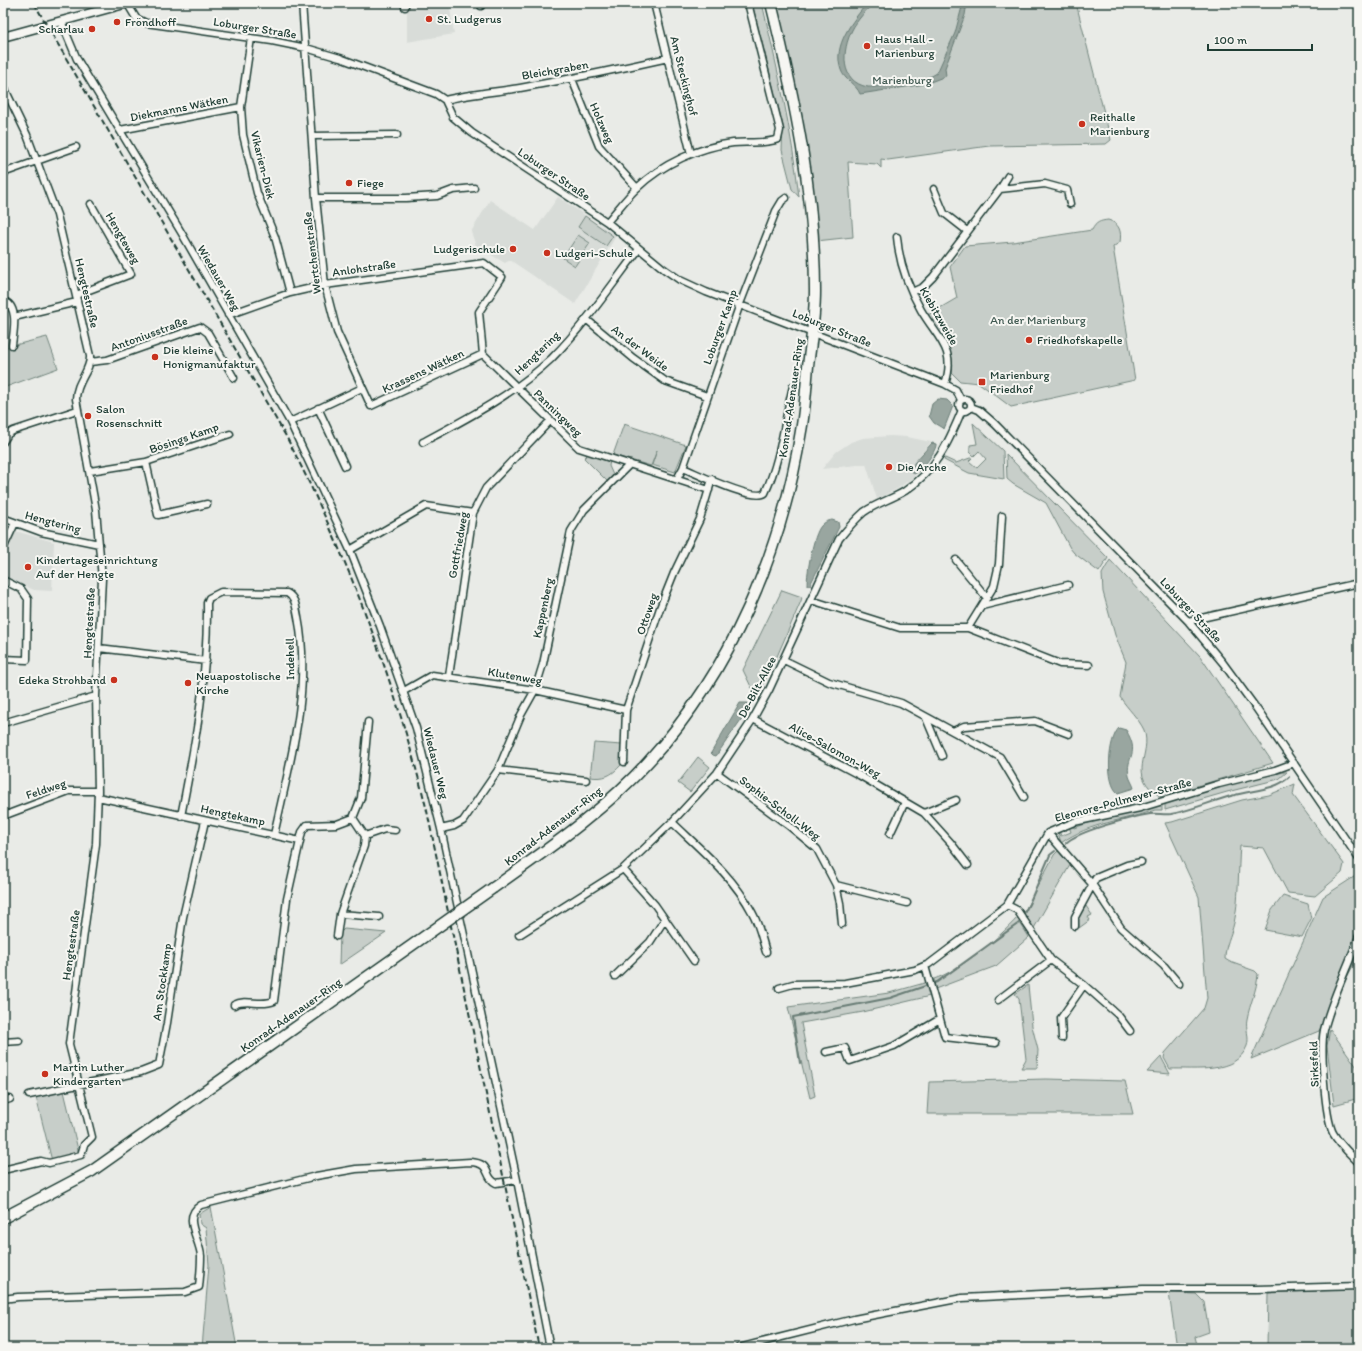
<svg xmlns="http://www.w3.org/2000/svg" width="1362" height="1351" font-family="Itim,sans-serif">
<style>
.built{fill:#d8dcd8}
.green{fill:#c7cec9;stroke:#73867e}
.water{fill:#99a6a0;stroke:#687c75}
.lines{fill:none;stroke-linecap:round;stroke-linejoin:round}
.stream{stroke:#687c75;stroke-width:2}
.minor-casing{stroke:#1f3d34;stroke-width:9}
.tertiary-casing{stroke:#1f3d34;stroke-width:11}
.primary-casing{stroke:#1f3d34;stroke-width:13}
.minor{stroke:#f6f6f2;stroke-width:6}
.tertiary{stroke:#f6f6f2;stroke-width:8}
.primary{stroke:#f6f6f2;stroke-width:10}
.rail{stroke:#1f3d34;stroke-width:2;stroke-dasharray:6 3;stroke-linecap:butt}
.primary-bridge-casing{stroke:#1f3d34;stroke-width:13;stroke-linecap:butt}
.primary-bridge{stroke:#f6f6f2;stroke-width:10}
.poi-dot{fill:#c8321e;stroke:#f6f6f2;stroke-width:1.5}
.labels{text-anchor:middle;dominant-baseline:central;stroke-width:4;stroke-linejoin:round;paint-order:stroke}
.poi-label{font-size:12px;fill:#1f3d34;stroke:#f6f6f2;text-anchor:start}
.street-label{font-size:12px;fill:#1f3d34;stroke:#f6f6f2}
.park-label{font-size:12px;fill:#415a52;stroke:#f6f6f2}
</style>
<rect width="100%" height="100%" fill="#e9ebe7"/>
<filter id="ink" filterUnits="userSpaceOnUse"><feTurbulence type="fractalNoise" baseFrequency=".025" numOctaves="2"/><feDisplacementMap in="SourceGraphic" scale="8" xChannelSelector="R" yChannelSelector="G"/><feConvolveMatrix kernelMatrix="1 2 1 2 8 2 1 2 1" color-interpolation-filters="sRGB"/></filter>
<g filter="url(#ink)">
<!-- built -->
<path class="built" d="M407,3H449L454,34L407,42Z
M558,197L616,236L575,304L510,260L505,263L476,246L471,232L490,200L535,230Z
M890,436L907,437L931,442L909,469L915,476L897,489L877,499L866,464L822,469L836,452L851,442L863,438Z
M15,531L54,542L52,591L34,590L3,576V557Z"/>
<!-- green -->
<path class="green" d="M752,3H762C777,67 792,131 799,197L792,189L782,150L783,126Z
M776,3H1076L1111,140L1106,144L989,146L888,160L881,159V168L877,164L848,162L853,237L816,241L789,61Z
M585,216L613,236L606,246L578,227Z
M1108,220C1119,223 1122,231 1120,242L1113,247L1135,380L1011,407L979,383L960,381L952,373C956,349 939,335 928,315L957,298L950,267L965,246L1013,242L1092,230C1096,222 1100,221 1108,220Z
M578,235L590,243L575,266L563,258Z
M47,337L58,368L3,388V348Z
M973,423L1003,451L1004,479L969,473L944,460L945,458L956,463L970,458H972L969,461L977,468L986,459L979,451L974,456L970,452V445L977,444Z
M624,424L686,445L675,472L652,465L657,450L651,466L613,455Z
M588,454L610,461L609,466L613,475L608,482L584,458Z
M1006,454L1108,558L1099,572L1074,553L1070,548L1046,503L1013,484L1007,479Z
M1110,560L1200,656L1273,763L1161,797C1125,774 1153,755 1144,730C1139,719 1127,708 1120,697L1126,662L1115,635L1103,592L1102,574Z
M782,590L802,597L801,601L775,661L756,697L743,670Z
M594,743L622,745L621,765C611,776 604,779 590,777Z
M698,757L710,767L690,792L678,783Z
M1284,772H1287L1279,779L1227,792L1165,810V803L1226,785Z
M1295,784L1293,795L1344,864L1342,873L1315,896L1288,893L1264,848L1240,846C1238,869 1239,902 1234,923C1231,936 1225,945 1225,959L1230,962L1255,971L1258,974C1257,990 1250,1003 1247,1019C1245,1027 1250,1038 1247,1046C1236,1075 1194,1068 1170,1069L1164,1058L1165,1053L1204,1008L1207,998L1199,897L1165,823L1172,822L1242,800L1269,795Z
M1162,804V810H1155C1124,821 1090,822 1061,843L1058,832L1059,831L1061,836L1071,832L1069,827L1073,826L1074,828L1099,819Z
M1058,851L1070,865L1033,930L1023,914L1054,855Z
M1357,875L1359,878V958L1356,960L1319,1031L1251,1059L1323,897Z
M1283,896L1308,904L1311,919L1302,937L1265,930L1272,910Z
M1086,906L1092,915L1088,917L1090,920L1079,928L1078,917Z
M1017,918L1029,937L996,966L935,989L934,979C959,971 999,938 1017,918Z
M344,929L386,933L339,965L340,933Z
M928,982L930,996L863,1012L801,1023L815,1096L810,1098L788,1007L889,993Z
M1028,985L1032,1026L1038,1050L1037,1068H1021L1026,1059L1019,999L1015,994Z
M1330,1029L1359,1070V1098L1334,1105L1327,1046Z
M1161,1057L1170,1074L1147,1072Z
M1046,1079L1125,1081L1133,1114H927L929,1082Z
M63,1087L79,1154L52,1161L35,1093Z
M211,1207L237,1348H202L209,1265L206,1228L200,1224L199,1214Z
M1359,1289V1348H1267L1268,1293Z
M1169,1293L1196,1294L1204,1302L1209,1332L1195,1337L1198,1348H1177Z"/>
<!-- water -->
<path class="water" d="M867,3H873C866,11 857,20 852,30C842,50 839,82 868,87C875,88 885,85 892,85C908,82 923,82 937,73L955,33L963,3H967L965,15L945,68L946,76L925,84L860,94C857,85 844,80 841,70C832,45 853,21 867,3Z
M938,399L947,400L953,406L944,429L934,423L929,416L932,404Z
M932,443L936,444C937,450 921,472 914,474L912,471L914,463Z
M832,520L838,522L839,527L810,585H807C807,572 813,535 821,526C824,522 828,521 832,520Z
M740,703H748L747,711L716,756L713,755L711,753Z
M1119,728L1126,730C1141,755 1125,756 1129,776C1130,780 1133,784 1134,788L1118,793C1105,783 1108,739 1119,728Z"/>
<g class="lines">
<!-- stream -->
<path class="stream" d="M1066,843C1078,831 1132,817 1150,814C1157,813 1164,815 1171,814C1193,810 1214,800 1235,795C1253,790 1276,790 1289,777
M800,1063L793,1017L890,998L937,982L1019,923L1029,904L1050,855L1055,851"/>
<defs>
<path id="minor" d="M127,3L136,18L146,23L272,41L306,48L340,58L436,94L445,100L453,117L472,133L607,222L664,269L680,280L706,292L945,384L956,390L961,400
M302,3L316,198L325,285L337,332L371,406L483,354
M405,3V7
M480,3L481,6
M654,3L691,154
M61,21L77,59L181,232L290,422L350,550L380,626L416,728L441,829L517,1180L550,1348
M251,38L241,107L243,135L257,193L275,237L290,293
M572,79L599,146L637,188
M3,85L27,135L57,215L90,356C91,371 76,381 76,399L96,510L102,579L96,696L98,791L96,844L69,1044L92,1137L84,1145L81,1155L49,1163L41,1161L3,1170
M445,100C470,94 495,92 520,88C570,79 619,69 668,58
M120,130L241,107
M312,136L397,135
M3,173L76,147
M934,189L944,213L967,231
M1000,189L1045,184L1067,190L1070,204
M316,198H406L437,196L453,190L474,188
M607,222C617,211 626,198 637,188C662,164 699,147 733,143C748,141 763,145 778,139L780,130L748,3
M897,237C899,262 908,287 921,310C937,338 957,349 945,384
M912,292L923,287L933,277L1000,189L1008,176
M76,295L131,274L91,204
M3,301C20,305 13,334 12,345
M228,315L290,293L325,285L484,263L502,277L479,312L483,354
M14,317L77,302
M586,319L633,358L665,381L707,396
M483,354L579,448L709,490
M90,362L107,360L200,327L208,333L234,378
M959 405a6 6 0 1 1 12 0a6 6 0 1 1-12 0Z
M971,407L979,410L995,424L1188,621L1223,663L1256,708L1359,859
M318,408L345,466
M290,422L362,388
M3,442L8,434L13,431L77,410
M423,442C468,418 514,394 551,359C584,326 611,286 639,249
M146,462L158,515L207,504
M683,468L740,304L776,211L782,201L786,198
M90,471L146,462L230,434
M677,479L683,468C698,474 754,502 765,493C781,459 784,422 793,386
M3,518L41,532L99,544
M3,549L15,523
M350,550L426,506L473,513
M956,560L987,598
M3,580L21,589L28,599L27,660L3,659
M811,600L900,628H968L1060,664L1089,665
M982,606L1068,585
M1188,621L1359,583
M968,628L994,586L999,564L1002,516
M99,648L206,661
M784,660L829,682L901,703L1000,757L1024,797
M449,676L473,513L486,488L550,421
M404,691L432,675L535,690L626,710
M926,718L942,756
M753,719L859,775L924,813L951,843L968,865
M3,723L96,696
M953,731L964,726L1035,721L1069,734
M624,762L626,710L660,608L674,573L700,519L712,479
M498,770L586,780
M717,773L788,825L817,849L836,885L840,903L842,924
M98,797L300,841L302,832L307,825L337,824L353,818L361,798L368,722
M924,813L956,800
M3,816L69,791H98
M181,816C195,745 208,676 207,603L209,598L221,592L287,593C296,598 296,608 298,617C312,689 289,765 274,835
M353,818L365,836L364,846L340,914L379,917
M672,822C701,850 733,876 752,912C759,924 762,939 766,952
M441,829L454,826L463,821L498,770L521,715L535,690L543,664L571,531L584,510L630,464
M1048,833L1092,884L1121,928L1164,966L1179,984
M890,834L905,802
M365,836L385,829L395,830
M623,869L655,905L694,961
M836,885L907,903
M1007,905L1017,910L1051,960L1084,985L1118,1015L1130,1031
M1075,926V917L1096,878L1127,865L1141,862
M519,935L623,869L672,822L717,773L753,719L769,690L839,539C847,529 855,520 864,512C877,503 892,499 905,491C936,470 948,444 962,410
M337,936L340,914
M1359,936C1348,967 1332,998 1324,1030C1320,1049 1325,1117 1333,1133C1339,1144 1350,1154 1359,1163
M615,976L650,942L665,919
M779,988L793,984L845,983L915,970L929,964L1007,905L1048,833L1074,822L1140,808L1219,784L1275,770L1294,763
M998,1000L1051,960
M234,1005C247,998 260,1007 274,1001L287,899L300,841
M940,1019L945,1037L996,1043
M1062,1038L1061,1018L1084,985
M3,1042L19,1041
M826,1052L845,1048L850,1061L894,1046L940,1019L925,966
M29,1095L141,1072L159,1065L167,1023L183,917L205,821
M3,1101L10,1099
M3,1299L18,1297L185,1292L199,1287C200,1277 201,1266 201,1256C200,1239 181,1217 201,1205L316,1176L356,1169L470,1162C493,1163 483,1177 496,1183L517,1180
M738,1348L854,1319L962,1298L1143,1289H1256L1359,1286"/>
<path id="tertiary" d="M3,37L128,3"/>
<path id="primary" d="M493,888C548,849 604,811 649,761C731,671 782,551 801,431C805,410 806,388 808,366C811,341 815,317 815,291C815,195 794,96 771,3
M3,1218L92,1171L418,941"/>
</defs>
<!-- minor casing -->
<use href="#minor" class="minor-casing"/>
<!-- tertiary casing -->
<use href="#tertiary" class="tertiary-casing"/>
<!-- primary casing -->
<use href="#primary" class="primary-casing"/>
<!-- minor -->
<use href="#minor" class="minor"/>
<!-- tertiary -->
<use href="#tertiary" class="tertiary"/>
<!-- primary -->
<use href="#primary" class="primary"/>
<!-- rail -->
<path class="rail" d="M34,3L287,438C348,557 395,681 427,811L539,1348"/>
<defs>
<path id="primary-bridge" d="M418,941L493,888"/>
</defs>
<!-- primary-bridge casing -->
<use href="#primary-bridge" class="primary-bridge-casing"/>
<!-- primary-bridge -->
<use href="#primary-bridge" class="primary-bridge"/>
</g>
</g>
<!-- markers -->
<g class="poi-dot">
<circle cx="429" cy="19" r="4"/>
<circle cx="117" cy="22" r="4"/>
<circle cx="92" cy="29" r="4"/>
<circle cx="867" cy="46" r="4"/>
<circle cx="1082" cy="124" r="4"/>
<circle cx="349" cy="183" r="4"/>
<circle cx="513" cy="249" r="4"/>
<circle cx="547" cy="253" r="4"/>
<circle cx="1029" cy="340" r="4"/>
<circle cx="155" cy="357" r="4"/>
<rect x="978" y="378" width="8" height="8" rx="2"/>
<circle cx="88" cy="416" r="4"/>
<circle cx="889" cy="467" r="4"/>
<circle cx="28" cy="567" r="4"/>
<circle cx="114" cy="680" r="4"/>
<circle cx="188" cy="683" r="4"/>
<circle cx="45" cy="1074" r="4"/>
</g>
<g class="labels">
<!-- poi labels -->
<g class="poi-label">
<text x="437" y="19">St. Ludgerus</text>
<text x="125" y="22">Fröndhoff</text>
<text x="84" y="29" text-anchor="end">Scharlau</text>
<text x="875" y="39">Haus Hall -<tspan x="875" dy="14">Marienburg</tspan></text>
<text x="1090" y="117">Reithalle<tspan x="1090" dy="14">Marienburg</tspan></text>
<text x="357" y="183">Fiege</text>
<text x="505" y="249" text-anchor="end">Ludgerischule</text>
<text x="555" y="253">Ludgeri-Schule</text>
<text x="1037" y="340">Friedhofskapelle</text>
<text x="163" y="350">Die kleine<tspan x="163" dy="14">Honigmanufaktur</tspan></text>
<text x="990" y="375">Marienburg<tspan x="990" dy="14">Friedhof</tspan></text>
<text x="96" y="409">Salon<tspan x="96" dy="14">Rosenschnitt</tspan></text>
<text x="897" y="467">Die Arche</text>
<text x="36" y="560">Kindertageseinrichtung<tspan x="36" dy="14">Auf der Hengte</tspan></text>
<text x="196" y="676">Neuapostolische<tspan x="196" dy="14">Kirche</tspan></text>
<text x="106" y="680" text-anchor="end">Edeka Strohband</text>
<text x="53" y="1067">Martin Luther<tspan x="53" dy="14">Kindergarten</tspan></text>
</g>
<!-- street labels -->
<g class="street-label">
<text transform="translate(255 28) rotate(9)">Loburger Straße</text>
<text transform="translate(555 70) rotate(-10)">Bleichgraben</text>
<text transform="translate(684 76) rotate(76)">Am Steckinghof</text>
<text transform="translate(179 108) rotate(-11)">Diekmanns Wätken</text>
<text transform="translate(602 123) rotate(66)">Holzweg</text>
<text transform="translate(263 165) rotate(76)">Vikarien-Diek</text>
<text transform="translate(554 174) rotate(34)">Loburger Straße</text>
<text transform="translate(123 238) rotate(60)">Hengteweg</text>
<text transform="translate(312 253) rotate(-97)">Wertchenstraße</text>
<text transform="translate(364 268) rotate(-8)">Anlohstraße</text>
<text transform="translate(219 278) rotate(60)">Wiedauer Weg</text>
<text transform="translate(87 293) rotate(77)">Hengtestraße</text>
<text transform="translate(939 316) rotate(60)">Kiebitzweide</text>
<text transform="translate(720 327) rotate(-70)">Loburger Kamp</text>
<text transform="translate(832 328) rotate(22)">Loburger Straße</text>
<text transform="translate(149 334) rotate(-20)">Antoniusstraße</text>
<text transform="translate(640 348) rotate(37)">An der Weide</text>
<text transform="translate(537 353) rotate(-44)">Hengtering</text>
<text transform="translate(423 371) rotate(-25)">Krassens Wätken</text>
<text transform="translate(791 398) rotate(-82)">Konrad-Adenauer-Ring</text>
<text transform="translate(558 413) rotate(44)">Panningweg</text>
<text transform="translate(184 438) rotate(-19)">Bösings Kamp</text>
<text transform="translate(53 522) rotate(15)">Hengtering</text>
<text transform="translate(458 545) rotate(-80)">Gottfriedweg</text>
<text transform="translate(543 608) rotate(-78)">Kappenberg</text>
<text transform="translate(1191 610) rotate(47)">Loburger Straße</text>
<text transform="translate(647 614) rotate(-71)">Ottoweg</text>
<text transform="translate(89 623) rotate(-87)">Hengtestraße</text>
<text transform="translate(290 659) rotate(-91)">Indehell</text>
<text transform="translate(515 676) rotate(10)">Klutenweg</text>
<text transform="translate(757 687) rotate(-62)">De-Bilt-Allee</text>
<text transform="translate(835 750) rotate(29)">Alice-Salomon-Weg</text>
<text transform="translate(436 763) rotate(76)">Wiedauer Weg</text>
<text transform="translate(46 789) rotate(-18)">Feldweg</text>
<text transform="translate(1123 800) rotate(-15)">Eleonore-Pollmeyer-Straße</text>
<text transform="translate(780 808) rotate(37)">Sophie-Scholl-Weg</text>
<text transform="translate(233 815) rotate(12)">Hengtekamp</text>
<text transform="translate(553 826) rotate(-38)">Konrad-Adenauer-Ring</text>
<text transform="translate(71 945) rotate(-82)">Hengtestraße</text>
<text transform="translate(162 982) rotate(-82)">Am Stockkamp</text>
<text transform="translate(291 1015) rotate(-35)">Konrad-Adenauer-Ring</text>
<text transform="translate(1314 1064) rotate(-92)">Sirksfeld</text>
</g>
<!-- park labels -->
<g class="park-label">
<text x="902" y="80">Marienburg</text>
<text x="1038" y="320">An der Marienburg</text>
</g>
</g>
<!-- margin -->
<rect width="1362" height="1351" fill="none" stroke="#f6f6f2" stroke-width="16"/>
<rect x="8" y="8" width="1346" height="1335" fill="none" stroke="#1f3d34" stroke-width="1.5" filter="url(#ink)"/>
<!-- scale -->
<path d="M1208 44v6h104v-6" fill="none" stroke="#1f3d34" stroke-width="2"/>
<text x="1214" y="44" font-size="12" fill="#1f3d34" stroke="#f6f6f2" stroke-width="3" paint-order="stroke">100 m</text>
</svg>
